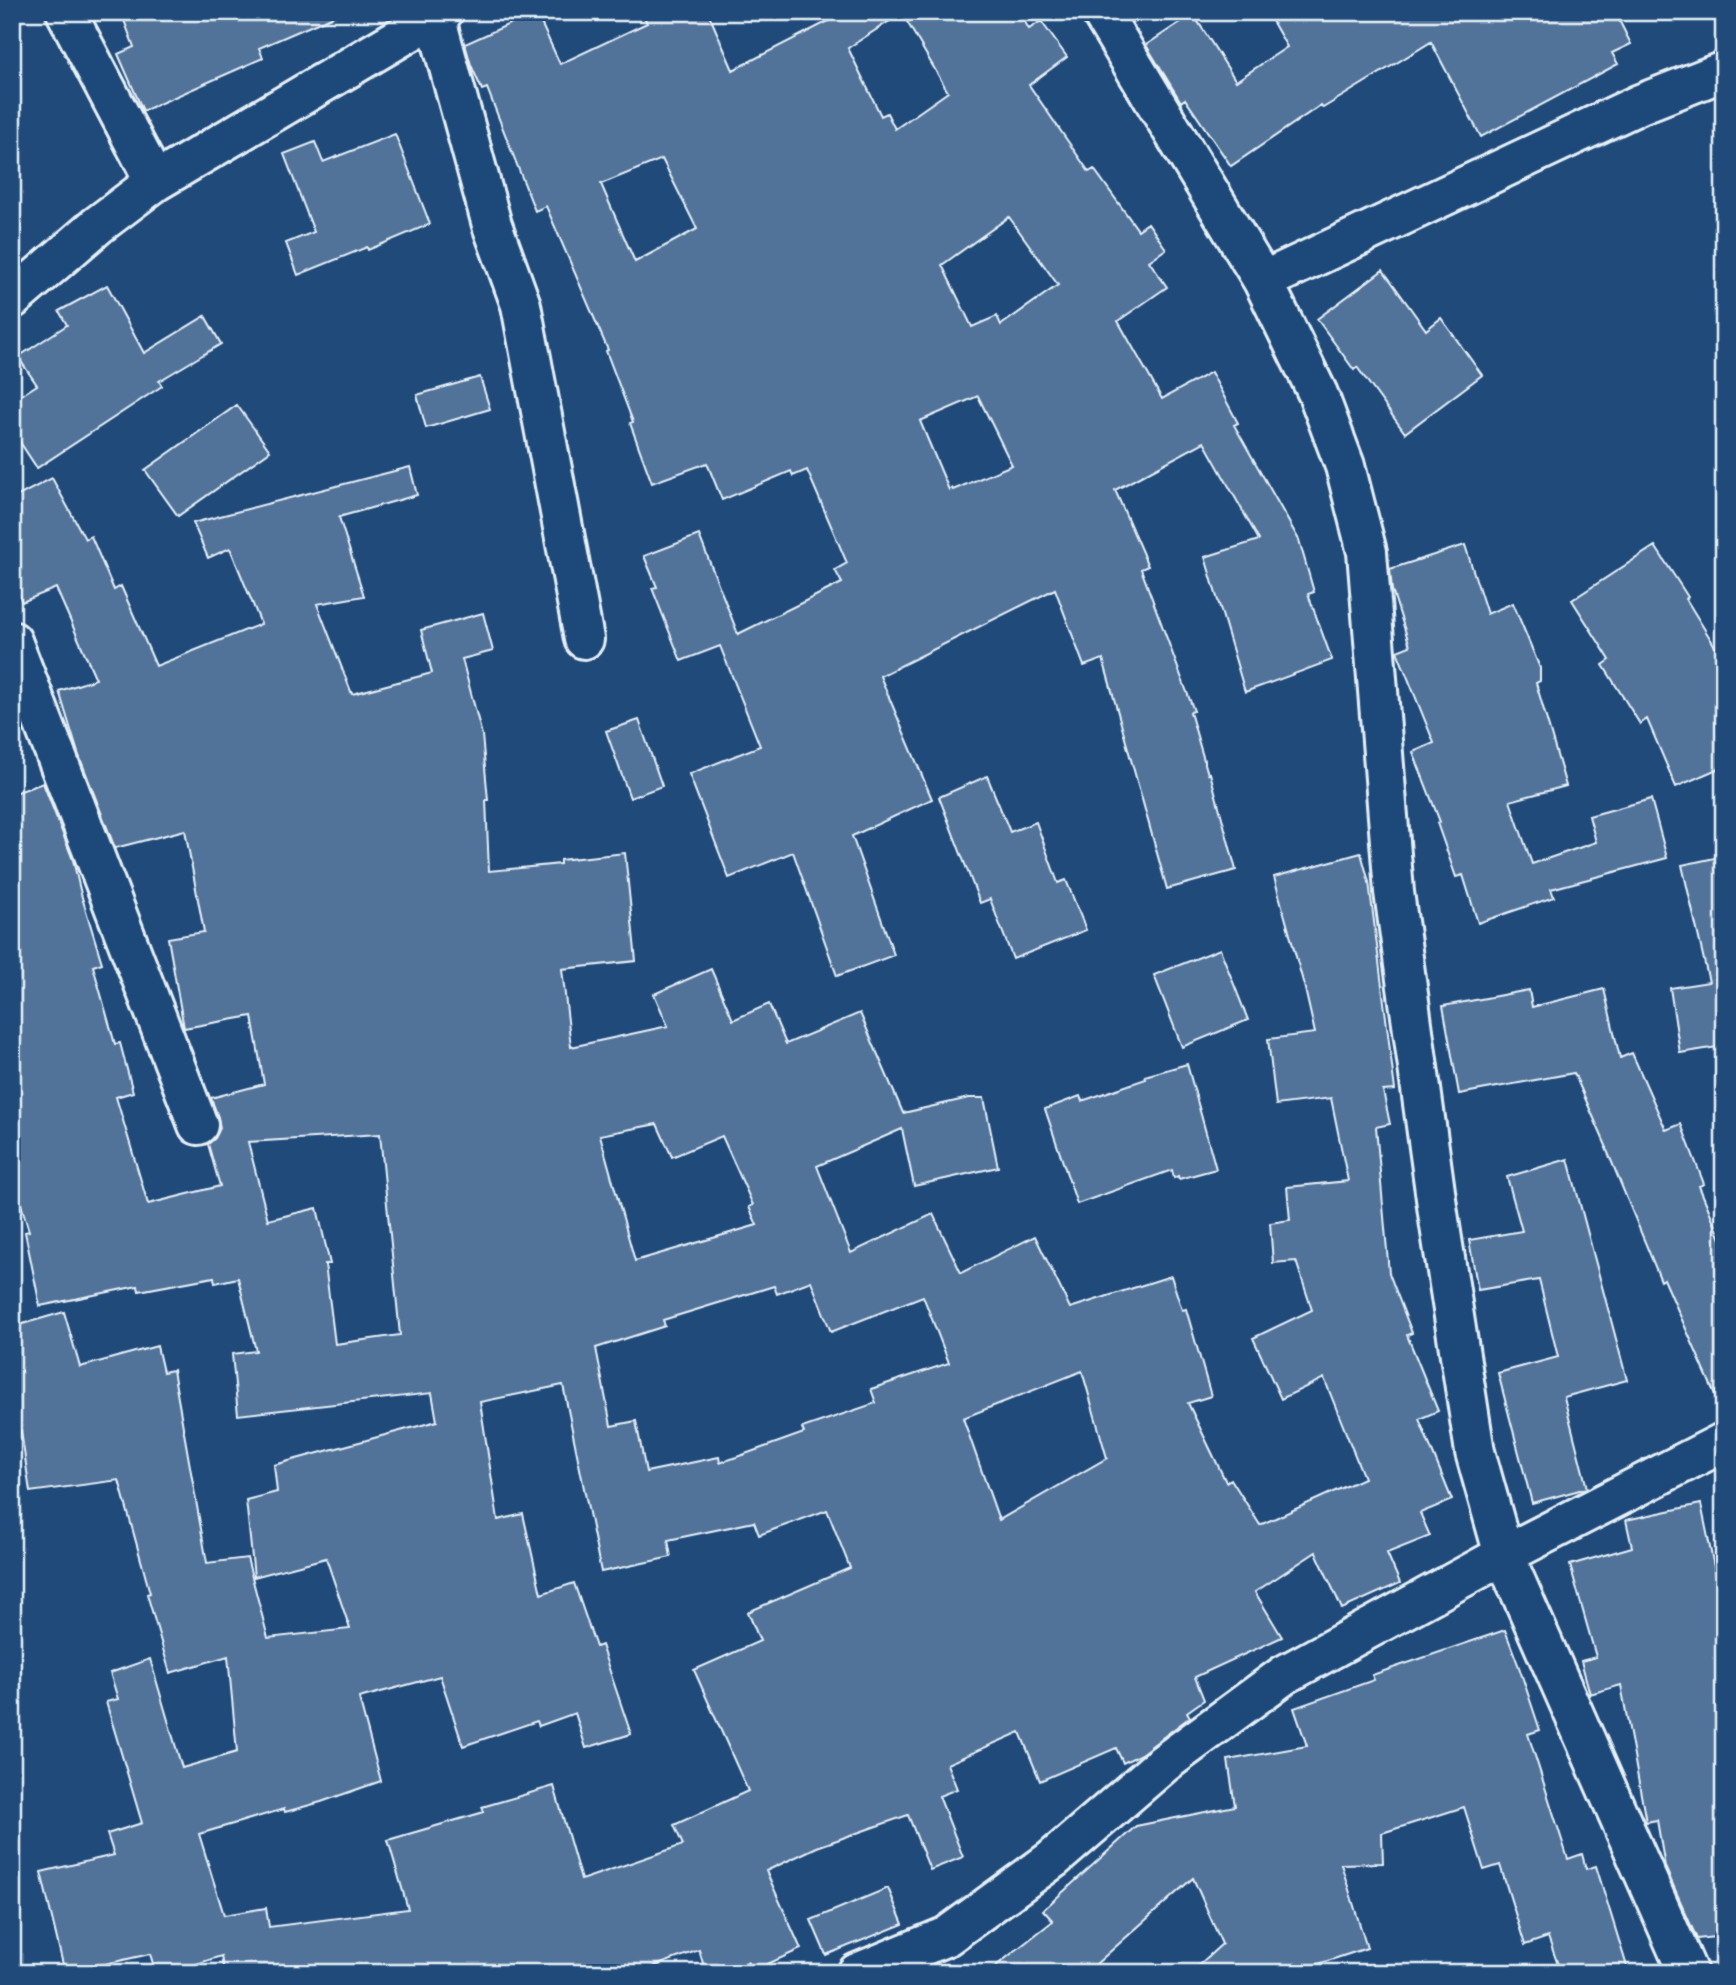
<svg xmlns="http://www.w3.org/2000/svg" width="1736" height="1985" font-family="Mynerve,sans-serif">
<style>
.building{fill:#517399;stroke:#e8f1f8;stroke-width:2;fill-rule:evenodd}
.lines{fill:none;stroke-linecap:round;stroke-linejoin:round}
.minor-casing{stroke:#e8f1f8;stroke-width:44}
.minor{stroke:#1f4a7a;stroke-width:38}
</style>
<rect width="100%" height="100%" fill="#1f4a7a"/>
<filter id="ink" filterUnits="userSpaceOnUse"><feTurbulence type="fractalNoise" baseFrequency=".0143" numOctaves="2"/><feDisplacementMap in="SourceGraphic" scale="14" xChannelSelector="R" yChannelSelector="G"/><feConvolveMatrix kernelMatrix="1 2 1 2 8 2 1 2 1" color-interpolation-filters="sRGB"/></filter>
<g filter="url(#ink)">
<!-- building -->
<path class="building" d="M121,12H343L259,48L263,58L143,111L118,54L134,47Z
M536,12L560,64L647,23L642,12H708L733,70L846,12H1019L1029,29L1041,21L1067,57L1029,85L1089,172L1094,169L1138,230L1148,223L1166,249L1149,261L1167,287L1118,321L1162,399L1211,372L1238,423L1234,425L1299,540L1314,592L1308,594L1332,660L1245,692L1205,557L1259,540L1204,442L1115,490L1148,566L1141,569L1194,711L1190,712L1208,774L1210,773L1236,870L1167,889L1103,659L1084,666L1055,589L880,676L932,799L852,836L894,955L837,976L793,852L729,878L689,774L760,746L720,646L681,661L652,588L657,587L644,556L699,535L738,634L842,583L835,570L847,563L807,470L793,476L791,471L722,500L707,463L652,483L630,423L633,422L606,351L608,350L546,206L535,211L487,88L482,90L471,65L465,44ZM902,13L948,92L895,129L887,113L881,116L848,48ZM662,159L697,229L635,262L601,184ZM1009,217L1058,285L1001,325L997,316L972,327L942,265ZM978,396L1012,465L953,490L952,488L949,490L920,421Z
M1267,12H1615L1631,44L1612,53L1618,64L1481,137L1431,42L1323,108L1321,105L1231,166L1185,99L1181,102L1146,45L1193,14L1236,81L1287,47Z
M395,134L430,224L368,250L367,247L298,275L286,243L314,232L284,154L315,142L323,162Z
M1383,270L1426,330L1441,318L1482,375L1405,433L1357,367L1354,370L1317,319Z
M107,285L144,353L205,316L221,344L159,381L162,386L37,468L12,430V401L37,385L18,357L67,325L59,311Z
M480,377L490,409L426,428L417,395Z
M237,405L270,451L178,516L145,470Z
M410,467L417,495L339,517L364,596L317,604L352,694L432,673L421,630L483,613L493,651L462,659L482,735L488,800H486L489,871L560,864V860L625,853L636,961L562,969L571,1047L668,1026L654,994L711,969L733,1020L769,1004L786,1044L860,1013L903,1113L969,1098H984L998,1167L914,1186L902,1129L817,1166L851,1253L933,1214L961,1273L1035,1236L1070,1308L1171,1276L1182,1310L1186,1309L1211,1396L1188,1403L1226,1482L1231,1479L1260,1525L1364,1478L1324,1378L1281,1399L1253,1338L1312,1310L1296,1261L1273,1263L1270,1223L1290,1220L1287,1187L1348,1181L1331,1098L1276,1105L1268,1039L1315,1033L1305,989L1274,877L1361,853L1369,882L1395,1090L1383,1091L1390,1124L1376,1127L1389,1273L1412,1333L1407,1335L1438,1411L1419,1419L1452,1500L1420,1513L1430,1536L1387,1553L1400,1583L1342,1609L1316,1552L1255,1592L1282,1637L1195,1677L1204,1700L1187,1712L1190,1717L1141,1754L1123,1763L1116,1748L1040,1781L1020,1732L947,1764L957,1789L939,1796L963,1857L930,1870L908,1815L817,1847L766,1871L801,1949L752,1971L748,1962L716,1973H706L699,1950L636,1973H224L221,1956L169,1973H156L150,1954L65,1973L41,1872L114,1855L107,1834L142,1823L106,1702L118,1699L110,1673L150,1659L182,1768L237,1752L228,1656L170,1673L147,1594L150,1593L119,1480L30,1492L21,1431H19L12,1397V1327L64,1312L80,1367L157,1346L163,1372L173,1370L207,1563L247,1558L268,1638L350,1629L326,1558L254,1577L246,1500L277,1492L274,1465L437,1421L432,1393L238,1415L232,1354L256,1351L238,1278L215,1283L214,1277L139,1291L138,1286L40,1306L25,1232L29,1231L12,1174V794L43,783L73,860L81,894L102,963L93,966L115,1044L120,1043L133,1092L116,1097L148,1204L220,1186L208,1144L215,1138L220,1128L218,1117L211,1098L264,1084L252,1016L184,1028L168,938L204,932L185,830L115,848L78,753L59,691L96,679L56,588L22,602L12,577V499L52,478L85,539L91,536L114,590L121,586L156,666L261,624L230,548L208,558L193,523ZM657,1124L672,1157L722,1136L753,1205L749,1207L757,1225L635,1261L600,1135ZM380,1134L400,1335L335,1344L325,1264H330L317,1208L268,1220L248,1142ZM811,1281L831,1332L923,1296L949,1363L871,1389L876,1403L802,1428L804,1433L720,1463L719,1457L646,1472L636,1421L611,1426L596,1348L665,1326L663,1320L774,1286L777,1294ZM1082,1371L1107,1458L999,1520L963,1418ZM563,1385L601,1572L671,1557L668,1540L754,1522L759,1535L827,1510L850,1568L748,1612L760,1641L694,1670L748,1791L674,1825L683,1845L581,1880L554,1786L482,1807L484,1812L388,1840L408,1909L269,1927L266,1908L224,1915L199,1834L284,1809L285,1812L321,1802L381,1781L359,1698L440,1676L463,1746L537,1721L539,1726L575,1713L586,1748L631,1734L601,1645L596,1647L574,1583L541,1594L523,1514L498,1520L480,1402Z
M1465,545L1487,614L1513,603L1540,668V681L1536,683L1566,786L1510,801L1532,864L1596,842L1589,816L1651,799L1667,858L1551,889L1554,897L1478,923L1463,875L1456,877L1437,823L1440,822L1413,752L1434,743L1397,651L1410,646L1392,590L1390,569Z
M1655,546L1688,597L1686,599L1724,661V766L1676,787L1647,719L1640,724L1603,665L1610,660L1572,600Z
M639,720L662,786L630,798L606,731Z
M987,776L1010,832L1036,822L1058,883L1066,880L1086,930L1013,959L990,899L980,903L939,797Z
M1724,856V1046L1680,1053L1670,988L1709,982L1682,865Z
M1220,949L1248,1020L1182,1047L1154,975Z
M1604,989L1620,1058L1632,1053L1666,1130L1681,1124L1704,1184L1699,1186L1724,1246V1415L1664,1279L1661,1281L1606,1148H1607L1574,1073L1459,1094L1443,1006L1529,990L1532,1007Z
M1187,1064L1216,1169L1179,1179L1178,1176L1174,1178L1172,1170L1077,1204L1045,1109L1080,1096L1082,1101L1146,1079L1145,1076Z
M1568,1159L1627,1380L1564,1397L1587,1488L1532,1503L1498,1373L1558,1357L1539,1280L1478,1290L1469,1240L1522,1231L1507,1177Z
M1701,1504L1724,1615V1936L1697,1939L1665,1867L1657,1820L1646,1822L1621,1685L1590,1694L1581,1661L1596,1657L1570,1565L1632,1547L1626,1520Z
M1505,1630L1519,1667L1540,1730L1528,1734L1568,1859L1582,1854L1586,1869L1596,1866L1629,1973H1561L1548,1937L1525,1945L1500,1865L1484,1870L1464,1807L1382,1833L1383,1863L1341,1864L1367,1948L1291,1973H1190L1222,1944L1193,1878L1086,1973H987L1053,1921L1043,1910L1136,1826L1235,1806L1228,1760L1307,1746L1294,1708L1374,1680L1372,1675Z
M888,1888L903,1924L826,1955L811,1920Z"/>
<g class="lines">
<defs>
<path id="minor" d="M66,12L155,182
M1101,12L1263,281L1318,394L1345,466L1367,552L1394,892L1438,1213L1475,1452L1504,1555L1688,1973
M435,16L492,225L521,305L584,639
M1263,281L1640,104L1724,71
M12,299L98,225L155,182L443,12
M12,641L198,1125
M857,1973L947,1936L1053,1859L1163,1764L1284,1675L1504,1555L1724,1442"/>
</defs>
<!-- minor casing -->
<use href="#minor" class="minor-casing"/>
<!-- minor -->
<use href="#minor" class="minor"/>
</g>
</g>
<!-- margin -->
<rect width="1736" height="1985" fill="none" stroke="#1f4a7a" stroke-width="42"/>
<rect x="21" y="21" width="1694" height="1943" fill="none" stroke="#e8f1f8" stroke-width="2.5" filter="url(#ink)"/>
</svg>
